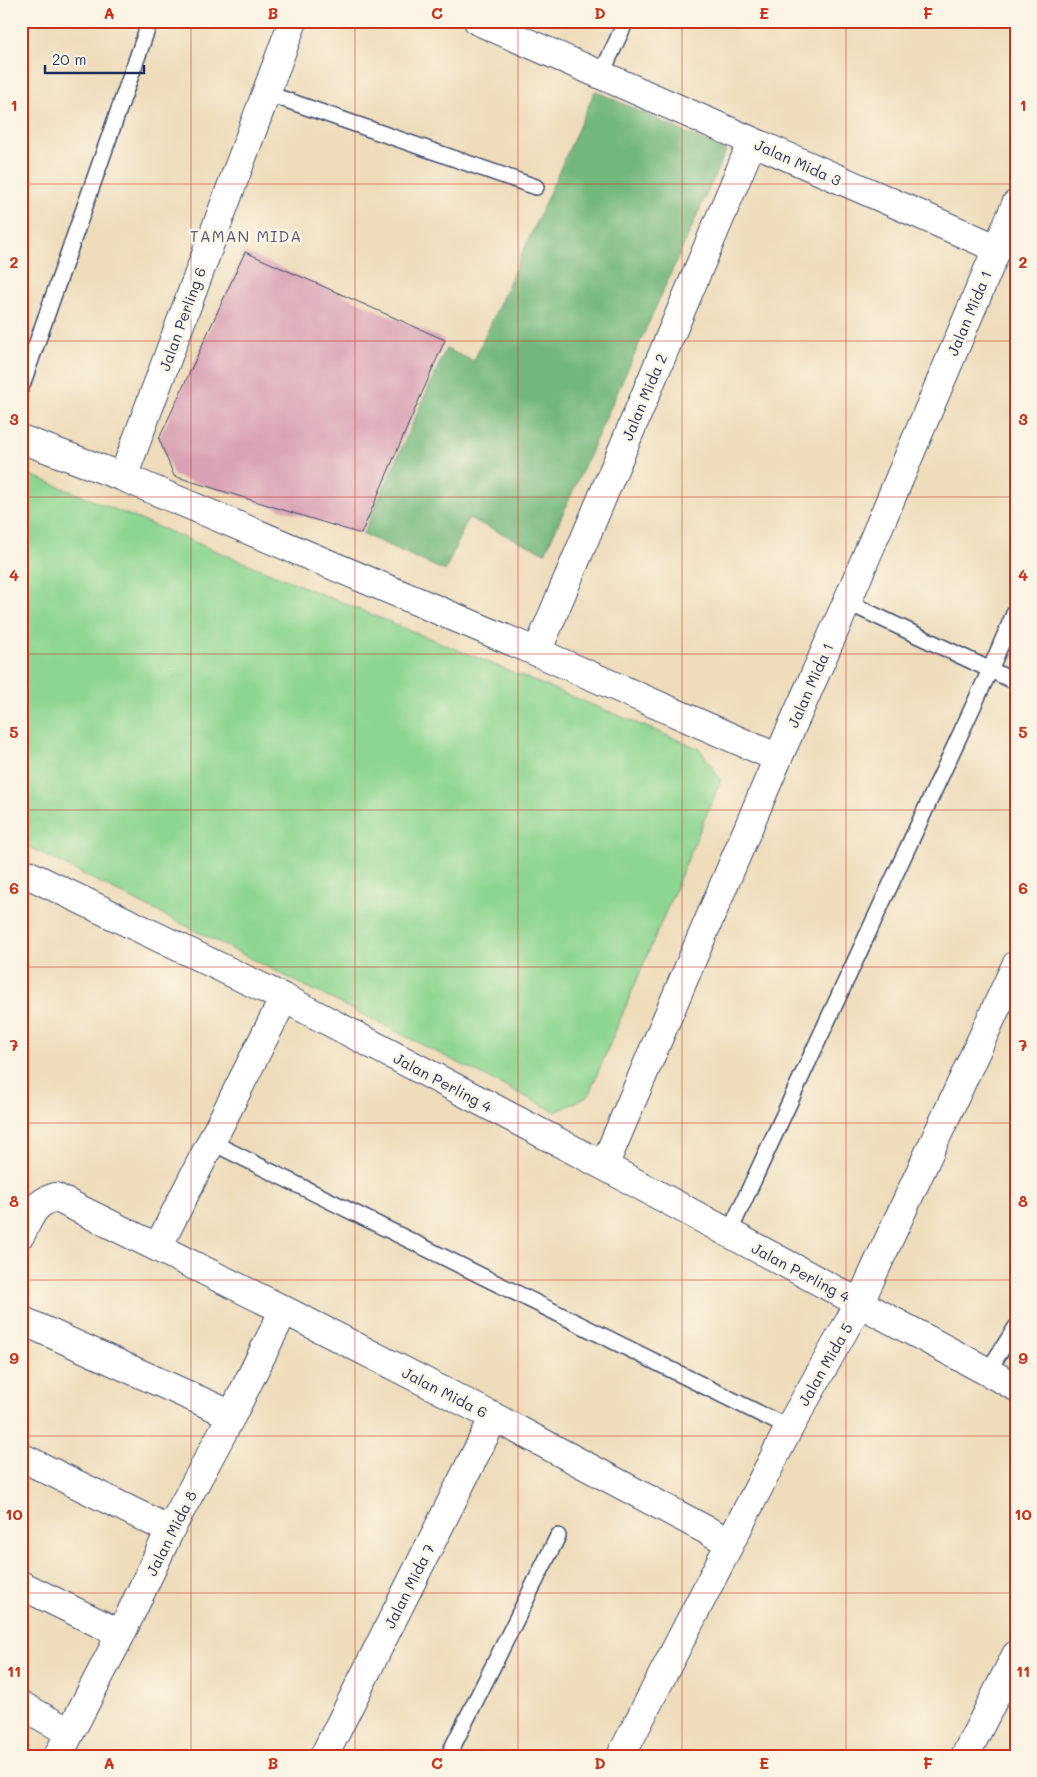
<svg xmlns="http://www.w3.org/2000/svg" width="1037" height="1777" font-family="Mali,sans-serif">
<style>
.green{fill:#8dd691;stroke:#548278}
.forest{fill:#72b77b;stroke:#46736c}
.building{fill:#d9a1b4}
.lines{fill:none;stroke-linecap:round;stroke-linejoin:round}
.service-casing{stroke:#3b496c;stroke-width:18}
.minor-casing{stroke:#3b496c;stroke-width:30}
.service{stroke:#fff;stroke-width:15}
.minor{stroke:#fff;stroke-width:28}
.grid{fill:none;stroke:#c8321e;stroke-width:1;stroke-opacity:0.55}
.labels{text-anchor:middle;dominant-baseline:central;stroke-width:5;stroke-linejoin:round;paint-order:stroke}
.street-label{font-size:15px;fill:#1b2f5e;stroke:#fcf5e5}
.neighbourhood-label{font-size:16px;letter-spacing:1px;fill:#5e577c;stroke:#fcf5e5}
.neatline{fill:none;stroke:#c8321e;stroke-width:2}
.grid-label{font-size:16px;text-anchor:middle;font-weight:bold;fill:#c8321e}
</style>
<rect width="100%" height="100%" fill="#fcf5e5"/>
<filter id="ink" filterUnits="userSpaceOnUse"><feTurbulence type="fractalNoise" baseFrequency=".02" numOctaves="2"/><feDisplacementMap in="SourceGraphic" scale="10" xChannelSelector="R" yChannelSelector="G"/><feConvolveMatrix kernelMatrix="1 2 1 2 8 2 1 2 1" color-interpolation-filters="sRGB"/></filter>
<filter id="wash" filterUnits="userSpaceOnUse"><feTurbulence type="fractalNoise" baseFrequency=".0096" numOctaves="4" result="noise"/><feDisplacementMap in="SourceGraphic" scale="20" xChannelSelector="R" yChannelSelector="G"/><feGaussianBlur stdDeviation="1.12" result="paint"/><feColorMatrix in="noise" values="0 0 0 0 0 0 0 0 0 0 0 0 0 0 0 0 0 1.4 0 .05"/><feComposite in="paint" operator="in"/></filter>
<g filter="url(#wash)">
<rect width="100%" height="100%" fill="#eedcba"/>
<!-- green -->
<path class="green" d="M21,471L700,749L721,780L588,1096L556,1112L21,843Z"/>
<!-- forest -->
<path class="forest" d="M595,91L726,151L545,553L468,518L445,571L363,534L446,349L474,361Z"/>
<g id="blocks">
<!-- building -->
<path class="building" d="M245,252L445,340L361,534L174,476L159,439Z"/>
</g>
</g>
<g filter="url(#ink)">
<use href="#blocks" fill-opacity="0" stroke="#3b496c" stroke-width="1"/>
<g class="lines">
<defs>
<path id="service" d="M601,75L626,21
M266,93L536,187
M21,388L150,21
M847,602L1016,682
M211,1142L789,1428
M729,1233L990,670L1016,609
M988,1371L1016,1327
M448,1756L558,1536"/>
<path id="minor" d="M478,21L996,248
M21,439L123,477L537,652L778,758
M123,477L293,21
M537,652L752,142
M21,871L284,998L604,1166L1016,1387
M604,1166L778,758L847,602L1016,204
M21,1234C31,1215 33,1204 55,1197L284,1310L494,1417L729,1542
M158,1247L284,998
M21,1320L232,1415
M21,1457L170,1530
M21,1585L121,1634
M21,1705L69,1732
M58,1756L121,1634L170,1530L232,1415L284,1310
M324,1756L494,1417
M621,1756L789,1428L859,1304L1016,965
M965,1756L1016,1655"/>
</defs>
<!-- service casing -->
<use href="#service" class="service-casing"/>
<!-- minor casing -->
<use href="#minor" class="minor-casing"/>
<!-- service -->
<use href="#service" class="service"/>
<!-- minor -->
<use href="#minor" class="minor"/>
</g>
</g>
<!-- grid -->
<path class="grid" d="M191,21V1756M355,21V1756M518,21V1756M682,21V1756M846,21V1756M21,184H1016M21,341H1016M21,497H1016M21,654H1016M21,810H1016M21,967H1016M21,1123H1016M21,1280H1016M21,1436H1016M21,1593H1016"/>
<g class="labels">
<!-- street labels -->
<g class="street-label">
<text transform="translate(798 162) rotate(24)">Jalan Mida 3</text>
<text transform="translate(969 313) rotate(-67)">Jalan Mida 1</text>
<text transform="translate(182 319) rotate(-70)">Jalan Perling 6</text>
<text transform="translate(644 397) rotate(-67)">Jalan Mida 2</text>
<text transform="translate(810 685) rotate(-66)">Jalan Mida 1</text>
<text transform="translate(443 1082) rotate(28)">Jalan Perling 4</text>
<text transform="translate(801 1272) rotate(28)">Jalan Perling 4</text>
<text transform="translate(825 1364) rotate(-60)">Jalan Mida 5</text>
<text transform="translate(445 1392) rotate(27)">Jalan Mida 6</text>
<text transform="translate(171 1533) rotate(-63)">Jalan Mida 8</text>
<text transform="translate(409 1586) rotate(-63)">Jalan Mida 7</text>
</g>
<!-- neighbourhood labels -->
<g class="neighbourhood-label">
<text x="246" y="235">TAMAN MIDA</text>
</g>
</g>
<!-- margin -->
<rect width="1037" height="1777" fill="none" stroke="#fcf5e5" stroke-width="55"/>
<!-- scale -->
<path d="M45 65v8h99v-8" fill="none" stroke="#1b2f5e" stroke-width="2.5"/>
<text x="52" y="65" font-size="15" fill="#1b2f5e" stroke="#fcf5e5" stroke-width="4" paint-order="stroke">20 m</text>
<rect x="28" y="28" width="982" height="1722" class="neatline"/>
<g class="grid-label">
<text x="109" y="19">A</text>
<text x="273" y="19">B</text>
<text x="437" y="19">C</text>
<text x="600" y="19">D</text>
<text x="764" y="19">E</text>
<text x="928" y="19">F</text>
<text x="14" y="111">1</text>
<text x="1023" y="111">1</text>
<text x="14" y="268">2</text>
<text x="1023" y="268">2</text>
<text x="14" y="425">3</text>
<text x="1023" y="425">3</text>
<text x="14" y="581">4</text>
<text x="1023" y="581">4</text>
<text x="14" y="738">5</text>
<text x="1023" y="738">5</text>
<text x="14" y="894">6</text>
<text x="1023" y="894">6</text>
<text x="14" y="1051">7</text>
<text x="1023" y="1051">7</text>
<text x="14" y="1207">8</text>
<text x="1023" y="1207">8</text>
<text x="14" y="1364">9</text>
<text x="1023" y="1364">9</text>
<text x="14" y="1520">10</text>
<text x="1023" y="1520">10</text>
<text x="14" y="1677">11</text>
<text x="1023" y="1677">11</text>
<text x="109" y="1769">A</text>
<text x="273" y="1769">B</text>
<text x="437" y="1769">C</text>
<text x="600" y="1769">D</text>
<text x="764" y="1769">E</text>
<text x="928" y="1769">F</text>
</g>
</svg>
